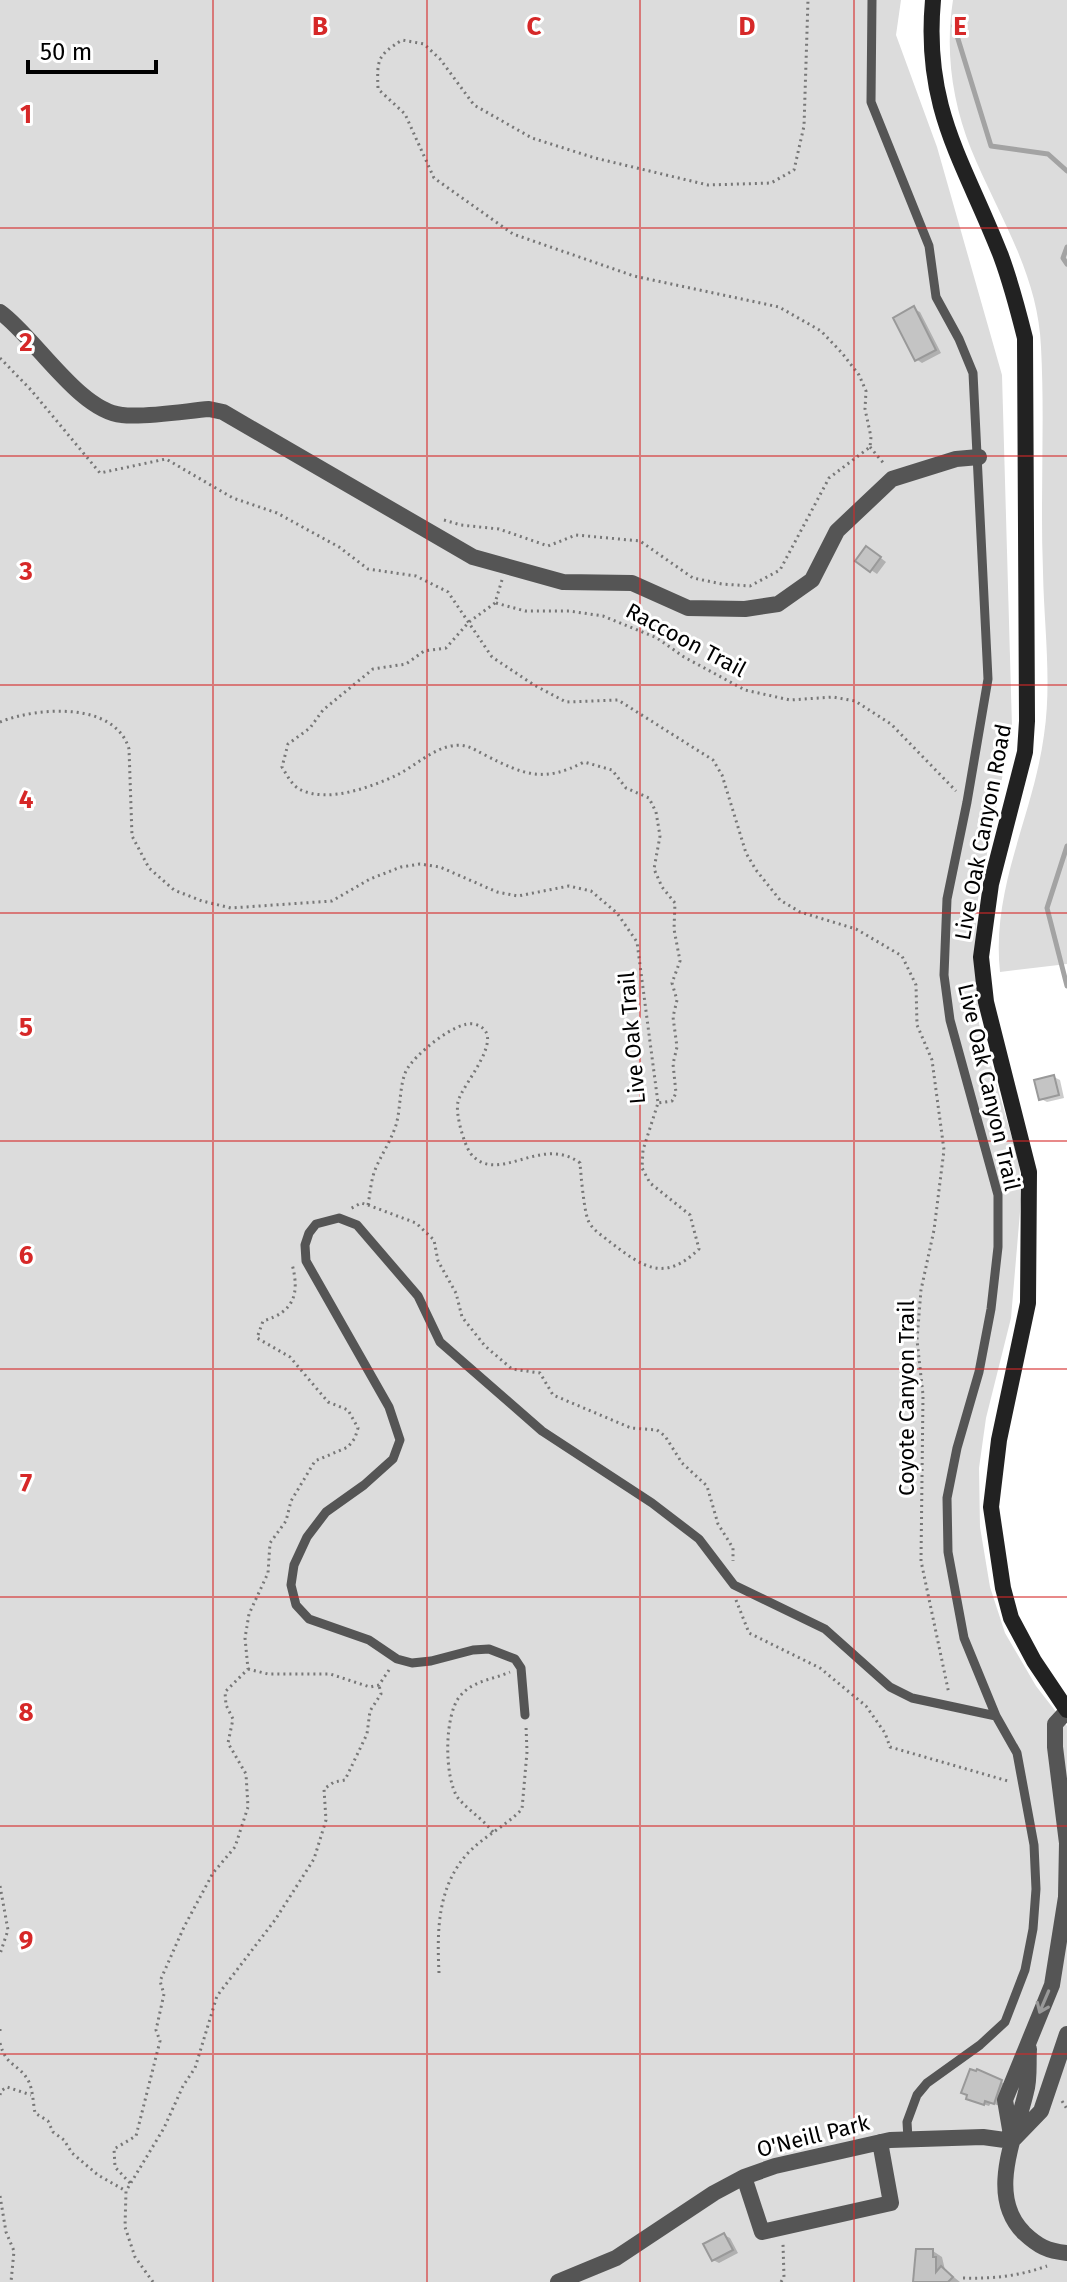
<svg xmlns="http://www.w3.org/2000/svg" width="1067" height="2282" font-family="'Fira Sans',sans-serif">
<style>
.green{fill:#dcdcdc}
.shadow{fill:#0003}
.lines{fill:none;stroke-linecap:round;stroke-linejoin:round}
.stream{stroke:#a3a3a3;stroke-width:5}
.building{fill:#c4c4c4;stroke:#999;stroke-width:2}
.path{stroke:#777;stroke-width:3;stroke-dasharray:2 4;stroke-linecap:butt}
.service{stroke:#555;stroke-width:9}
.minor{stroke:#555;stroke-width:16}
.secondary{stroke:#222;stroke-width:16}
.oneway{stroke:#999}
.grid{fill:none;stroke:#d62828;stroke-width:2;stroke-opacity:0.55}
.labels{text-anchor:middle;dominant-baseline:central;stroke-width:6;stroke-linejoin:round;paint-order:stroke}
.street-label{font-size:22px;fill:#000;stroke:#fff}
.grid-label{font-size:26px;text-anchor:middle;font-weight:bold;fill:#d62828;stroke:#fff;stroke-width:6;stroke-linejoin:round;paint-order:stroke}
</style>
<rect width="100%" height="100%" fill="#fff"/>
<!-- green -->
<path class="green" d="M0,0H901L896,35L937,147L1002,375L1012,728L976,909L979,1024L1019,1162L1021,1200L1011,1318L986,1418L979,1468L980,1527L990,1587L1005,1633L1036,1686L1067,1726V2282H0Z
M953,0H1067V964L1000,972C991,887 1033,817 1044,735C1052,682 1044,626 1043,572C1040,497 1045,422 1041,347C1038,273 998,215 971,149C952,101 945,51 953,0Z"/>
<!-- shadow -->
<path class="shadow" d="M914,309L920,312L941,353L922,363L916,359Z
M873,552L886,562L877,574L871,570Z
M1054,1077L1060,1080L1064,1098L1047,1102L1041,1099Z
M1001,2082L1007,2085L1000,2106L991,2103L989,2106L974,2101Z
M724,2235L730,2238L738,2253L719,2263L713,2260Z
M933,2251L942,2257L945,2270L960,2282H916Z"/>
<g class="lines">
<!-- stream -->
<path class="stream" d="M954,26L991,146L1048,154L1067,171
M1067,247L1063,258L1067,264
M1067,846L1047,908L1067,986"/>
</g>
<!-- building -->
<path class="building" d="M914,306L936,350L915,361L893,318Z
M866,546L881,557L870,572L855,561Z
M1054,1075L1059,1095L1039,1100L1034,1080Z
M970,2069L976,2071L977,2069L1002,2080L994,2104L985,2101L984,2105L966,2099L967,2095L961,2093Z
M724,2233L733,2250L712,2261L703,2244Z
M916,2249H933V2257H936V2272L941,2266L953,2277L948,2282H913Z"/>
<g class="lines">
<!-- path -->
<path class="path" d="M0,358L31,390L100,473L166,459L233,498L277,513L339,547L368,569L416,576L448,592L492,657L534,685L566,702L618,700L713,760L722,775L746,853L756,870L780,900L800,912L856,929L902,956L916,985L917,1025L932,1060L944,1150L934,1230L921,1290L917,1340L923,1395L921,1561L949,1694
M870,447L885,465
M444,520L461,525L499,529L548,546L576,535L640,541L693,578L722,584L750,586L780,570L829,478L870,447L871,437L865,409L866,391L859,375L842,353L821,331L779,307L634,276L513,234L434,178L405,114L378,89C377,59 377,56 402,40L424,44L440,59L474,105L532,138L595,158L708,185L771,183L794,170L804,126L808,0
M502,580L495,603L469,622L446,648L424,651L406,664L373,669L323,710L310,728L288,744L282,767C287,775 292,786 301,790C329,803 371,787 397,775C415,766 431,750 451,746C466,743 473,749 485,755C524,775 544,783 584,762L612,770L626,788L649,798L656,812L660,836L654,869L662,887L675,903L674,929L680,961L672,983L677,1000L673,1017L677,1047L673,1064L676,1093L672,1101L658,1103
M496,603L525,611H569L603,616L657,638L684,657L745,690L790,700L833,697L855,701L891,724L956,791
M0,722C37,707 115,701 129,749L132,836L149,868L174,890L202,901L231,908L332,901L370,879L401,867L420,864L440,867L497,892L518,896L569,886L591,891L617,913L637,942L658,1103L643,1150L642,1168L650,1183L690,1215L699,1249C664,1283 643,1267 610,1242C603,1236 592,1230 588,1220C584,1210 581,1176 580,1163C541,1134 498,1186 471,1154C464,1145 455,1113 458,1102C461,1085 511,1033 474,1024C456,1020 413,1056 406,1071C399,1087 401,1108 396,1125C391,1141 381,1155 375,1170C371,1180 370,1194 368,1205L361,1203L350,1209
M368,1205L416,1223L434,1240L438,1261L456,1293L462,1317L485,1346L512,1369L540,1373L553,1395L631,1428L657,1430L665,1436L682,1463L707,1486L718,1524L733,1548V1561
M736,1600L749,1633L820,1668L866,1706L885,1733L890,1747L1008,1781
M248,1669L268,1674H330L370,1687L379,1685L389,1670
M493,1832C483,1819 469,1811 458,1798C444,1778 444,1715 460,1696C474,1680 492,1680 510,1672
M0,1886L8,1930L0,1954
M439,1973C437,1931 437,1887 468,1853C484,1836 506,1826 522,1809L527,1752L526,1726
M0,2029V2032
M0,2043C6,2067 18,2063 28,2080C33,2089 33,2103 35,2113L48,2121L53,2132L64,2140L72,2153L98,2175L126,2191
M0,2095L1,2091L7,2087L31,2095
M1062,2101L1067,2109
M130,2183L115,2167L114,2149L136,2136L160,2041L156,2030L164,1994L160,1981L184,1927L213,1873L235,1847L248,1807L246,1774L228,1743L233,1719L226,1705L225,1692L248,1669L245,1638L249,1614L268,1573L270,1543L286,1521L291,1501L315,1461L348,1447L355,1438L358,1428L348,1410L328,1402L290,1357L257,1338L263,1321C294,1312 300,1294 292,1264
M0,2196L6,2232L14,2251L11,2282
M963,2278C993,2279 1019,2276 1047,2266
M153,2282L135,2257L125,2227L126,2191L164,2128L183,2086L195,2068L217,1996L275,1920L314,1859L326,1820L324,1789L334,1782L345,1780L367,1734L370,1711L381,1694L379,1685
M781,2282L784,2277L783,2244"/>
<!-- service -->
<path class="service" d="M872,0L871,102L929,246L936,297L959,339L973,373L988,679L967,802L947,899L944,975L950,1020L998,1195V1247L991,1309L979,1372L957,1448L947,1498L948,1552L964,1638L996,1716L1017,1753L1034,1845L1036,1889L1033,1929L1025,1970L1005,2022L980,2045L927,2083L917,2095L907,2122L908,2139
M525,1715L521,1668L515,1659L489,1649L473,1650L431,1661L412,1663L397,1659L369,1640L309,1619L296,1605L291,1585L294,1565L307,1537L326,1512L364,1485L393,1459L400,1440L389,1407L306,1261L305,1245L309,1233L316,1224L339,1218L357,1225L418,1296L440,1342L542,1431L652,1503L699,1539L734,1585L825,1629L890,1687L912,1698L996,1716"/>
<!-- minor -->
<path class="minor" d="M0,312C34,336 79,411 122,415C144,418 186,411 209,409L223,412L473,557L563,582L632,583L688,608L745,609L778,604L812,580L837,531L892,479L956,459L979,457
M1029,2049C1028,2063 1030,2079 1026,2092C1016,2136 986,2195 1024,2233C1038,2246 1047,2251 1067,2253
M1013,2140L1041,2111L1067,2034
M1012,2141L1005,2100L1052,1985L1066,1897L1067,1843L1055,1747V1724L1067,1711
M744,2177L762,2232L891,2203L880,2142
M558,2282L616,2258L714,2193L744,2177L775,2166L890,2140L983,2137L1012,2141"/>
<!-- secondary -->
<path class="secondary" d="M933,0C923,109 964,161 1001,256C1011,283 1018,310 1025,338L1027,721L1025,752L991,884L981,957L986,1002L1029,1172L1028,1303L999,1440L991,1507L1003,1588L1011,1618L1034,1661L1067,1710"/>
</g>
<!-- one-way arrows -->
<defs><path id="oneway-shaft" d="M-6 0H5M1.5-3L5.5 0L1.5 3" fill="none" stroke-width="1.6" stroke-linecap="round" stroke-linejoin="round" transform="scale(2)"/></defs>
<use class="oneway" href="#oneway-shaft" transform="translate(1044 2002) rotate(113)"/>
<!-- grid -->
<path class="grid" d="M213,0V2282M427,0V2282M640,0V2282M854,0V2282M0,228H1067M0,456H1067M0,685H1067M0,913H1067M0,1141H1067M0,1369H1067M0,1597H1067M0,1826H1067M0,2054H1067"/>
<g class="labels">
<!-- street labels -->
<g class="street-label">
<text transform="translate(686 640) rotate(28)">Raccoon Trail</text>
<text transform="translate(983 832) rotate(-79)">Live Oak Canyon Road</text>
<text transform="translate(632 1038) rotate(-95)">Live Oak Trail</text>
<text transform="translate(989 1087) rotate(77)">Live Oak Canyon Trail</text>
<text transform="translate(906 1398) rotate(-90)">Coyote Canyon Trail</text>
<text transform="translate(813 2136) rotate(-14)">O'Neill Park</text>
</g>
</g>
<g class="grid-label">
<text x="320" y="35">B</text>
<text x="534" y="35">C</text>
<text x="747" y="35">D</text>
<text x="960" y="35">E</text>
<text x="26" y="123">1</text>
<text x="26" y="351">2</text>
<text x="26" y="580">3</text>
<text x="26" y="808">4</text>
<text x="26" y="1036">5</text>
<text x="26" y="1264">6</text>
<text x="26" y="1492">7</text>
<text x="26" y="1721">8</text>
<text x="26" y="1949">9</text>
</g>
<!-- scale -->
<path d="M28 60v12h128v-12" fill="none" stroke="#000000" stroke-width="4"/>
<text x="40" y="60" font-size="24" fill="#000000" stroke="#ffffff" stroke-width="6" paint-order="stroke">50 m</text>
</svg>
